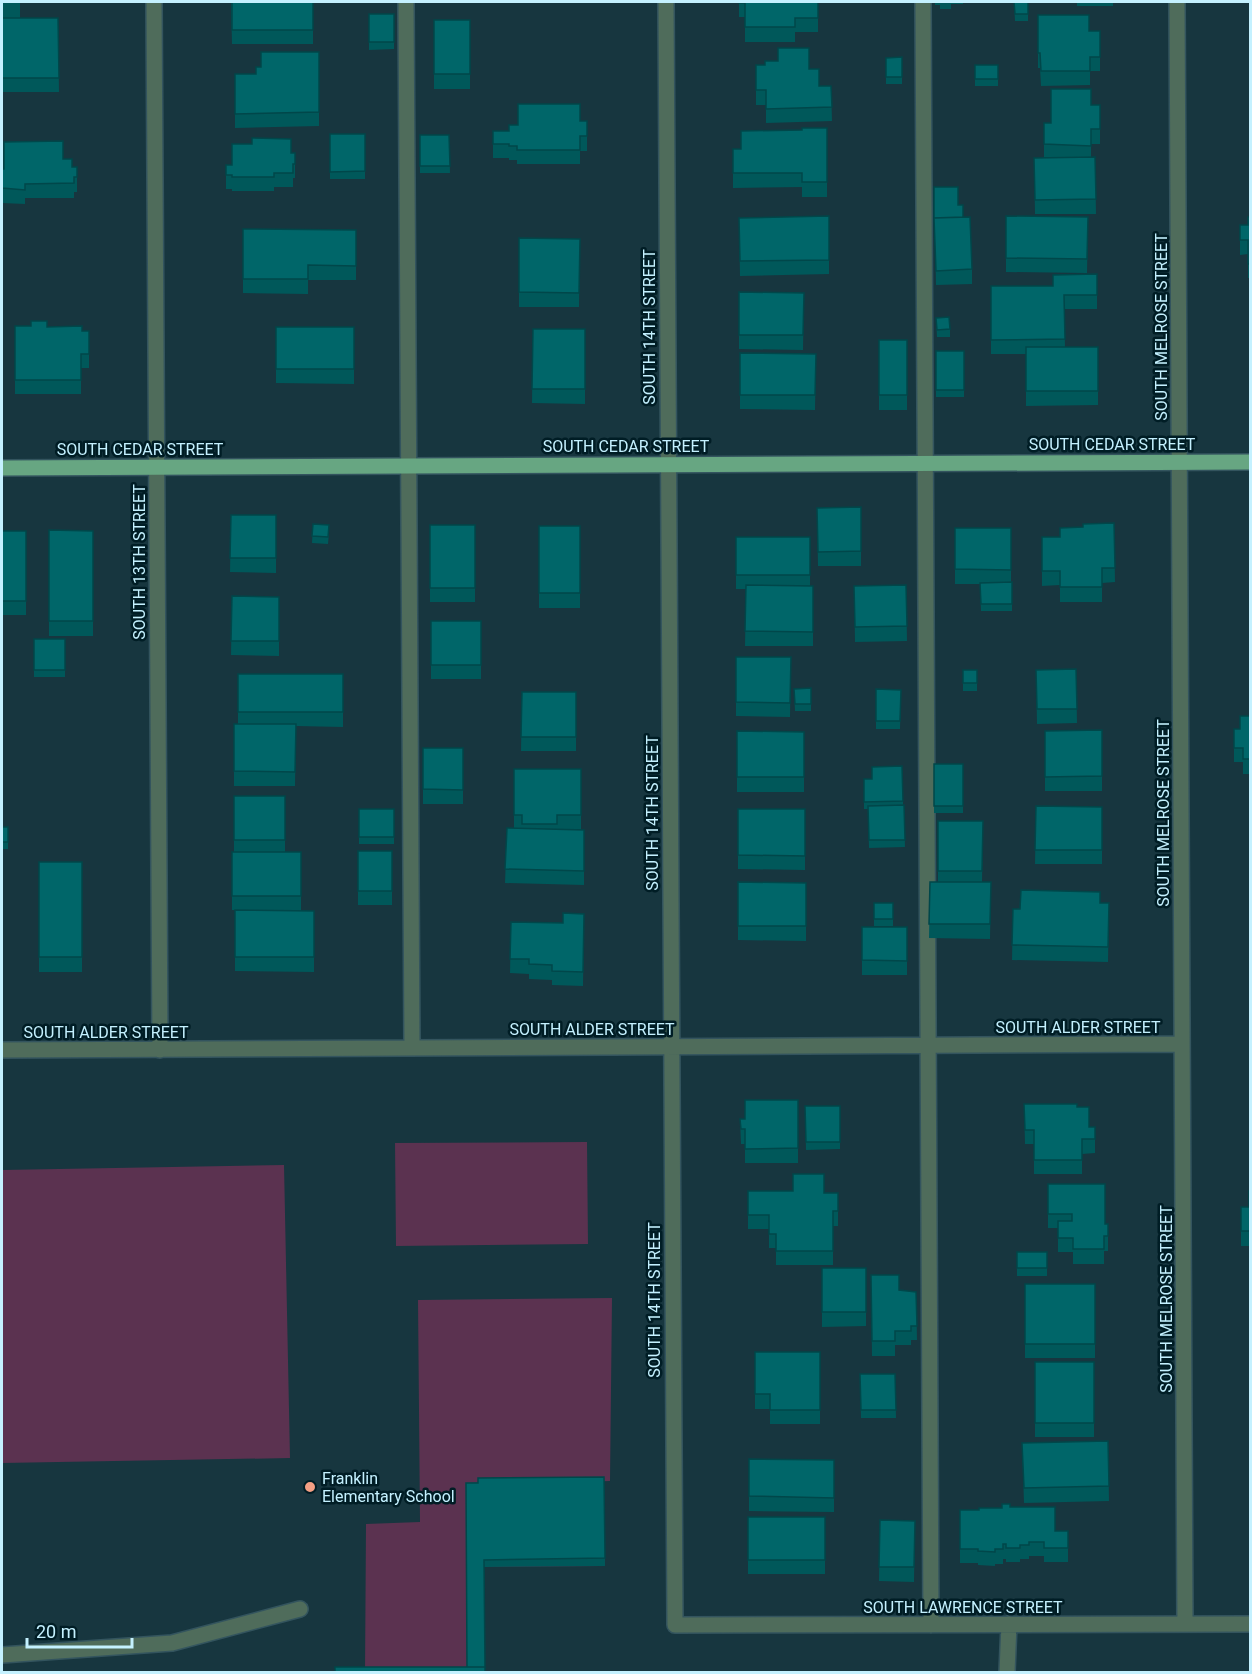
<svg xmlns="http://www.w3.org/2000/svg" width="1252" height="1674" font-family="Roboto,sans-serif">
<style>
.green{fill:#5b3250}
.lines{fill:none;stroke-linecap:round;stroke-linejoin:round}
.minor-casing{stroke:#33545e;stroke-width:18}
.major-casing{stroke:#33545e;stroke-width:18}
.minor{stroke:#4f6c5b;stroke-width:15}
.major{stroke:#67a682;stroke-width:15}
.wall{fill:#00585a}
.building{fill:#006669;stroke:#00474a;stroke-width:1.5}
.poi-dot{fill:#f39f84;stroke:#001d25;stroke-width:2}
.labels{text-anchor:middle;dominant-baseline:central;stroke-width:5;stroke-linejoin:round;paint-order:stroke}
.street-label{font-size:16px;fill:#c4f1ff;stroke:#001d25}
.poi-label{font-size:16px;fill:#c4f1ff;stroke:#001d25;text-anchor:start}
</style>
<rect width="100%" height="100%" fill="#17363f"/>
<!-- green -->
<path class="green" d="M587,1142L588,1244L396,1246L395,1143Z
M284,1165L290,1458L2,1463V1170Z
M612,1298L610,1481L517,1484H604L605,1566L478,1567L467,1672H365L366,1524L420,1522L418,1300Z"/>
<g class="lines">
<defs>
<path id="minor" d="M154,2L160,1050
M406,2L412,1048
M666,2L675,1625L1250,1624
M923,2L931,1625
M1177,2L1185,1624
M2,1050L1182,1044
M2,1655L172,1643L300,1609
M1007,1672L1009,1624"/>
<path id="major" d="M2,468L1250,462"/>
</defs>
<!-- minor casing -->
<use href="#minor" class="minor-casing"/>
<!-- major casing -->
<use href="#major" class="major-casing"/>
<!-- minor -->
<use href="#minor" class="minor"/>
<!-- major -->
<use href="#major" class="major"/>
</g>
<!-- wall -->
<path class="wall" d="M2,2H20V18H2Z
M231,2H313V44H232Z
M739,2H818V32H795V42H745V17H739Z
M935,2H963V4H951V9H940V5H935Z
M1014,2H1033H1028V21H1015Z
M1077,2H1113V6H1077Z
M369,14H394V49L369,50Z
M1038,15L1089,31H1100V71H1090V85L1041,86L1040,68H1038Z
M2,18H58L59,92H2Z
M434,20H470V89H434Z
M319,52V126L235,128V74H256L261,67Z
M902,57V84H886V58Z
M756,65L809,69L819,86H831L832,121L766,123V105H756Z
M975,65H998V86H975Z
M1091,105H1100V144H1091V157H1095L1096,214H1035L1034,158H1044V123H1051Z
M580,121H587V151H580V164H517V160H509V158H493V131H509L518,125Z
M827,128V197H802V187L733,188V149H741L802,130Z
M330,134H365V179H330Z
M420,135H449L450,173H420Z
M291,153H295V178H293V187H274V191H232V189H226V165H232Z
M63,159L72,167H77V192H74V198H25V204L2,203V169Z
M934,187L958,205L963,217L972,269V284L936,285Z
M829,216V274L740,276L739,218Z
M1006,216L1088,217L1087,273L1006,272Z
M1251,217V278H1248V254L1240,255V225H1248Z
M243,229L356,230V280H308V294L243,293Z
M519,238L580,239L579,307H519Z
M1097,274V309H1064L1065,347H1098V405L1026,406V354H991V286H1053Z
M739,292L804,293L803,350L739,349Z
M936,318L950,329V337H937Z
M15,326L47,327L82,331H89V368H81V394H15Z
M276,327H354V384L276,383Z
M533,329H585V404L532,403Z
M879,340H907V410H879Z
M936,351H964V397H936Z
M740,353L816,354L815,410L740,409Z
M861,507V566H818L817,508Z
M231,515H276V573L230,572Z
M1114,523L1115,582L1102,583V602H1060V585L1042,586V537H1060L1083,527Z
M313,524L329,532L328,544L312,543Z
M430,525H475V602H430Z
M539,526H580V608H539Z
M955,528H1011V582H1012V611H981L980,584H955Z
M49,530L93,531V636H49Z
M2,531H26V615H2Z
M736,537H810V586H813V646H745L746,589H736Z
M906,585L907,641L855,642L854,586Z
M232,596L279,597V656L231,655Z
M431,621H481V679H431Z
M34,639H65V677H34Z
M736,657H791L790,717L736,716Z
M1076,669L1077,723L1037,724L1036,670Z
M963,670H977V691H963Z
M238,674H343V727L296,726L295,786H234V724H238Z
M811,688V711H795L794,689Z
M876,689L901,690L900,729H876Z
M522,692H576V751H521Z
M1251,716V774H1243V762H1234V729H1240Z
M1102,730V791H1045V731Z
M737,731L804,732V792H737Z
M423,748H463V804H423Z
M934,764H963V813H934Z
M514,769H581V829H557L584,830V885L505,883L507,828H514Z
M864,779L903,801V805H904L905,847L869,848L868,809H864Z
M234,796H285V852H301V911L232,910V852H234Z
M1036,806L1102,807V864H1035Z
M359,809H394V844H359Z
M738,809H805V870L738,869Z
M938,821H983L982,882H991L990,939L929,938L930,882H938Z
M2,827H8V849H2Z
M358,851H392V905H358Z
M39,862H82V972H39Z
M738,882L806,883V941L738,940Z
M874,903H893V926H874Z
M1100,903H1109L1108,962L1012,960L1013,909Z
M235,910L314,911V972L235,971Z
M584,914L583,986L552,985V980L529,979V974L510,973L511,922L563,923Z
M862,927H907V975H862Z
M798,1100V1163H745V1144H741L740,1119H745Z
M1024,1104L1077,1107L1089,1127H1095V1153L1082,1154V1174H1034V1144H1025Z
M805,1106H840V1149L806,1150Z
M1048,1184L1105,1224H1108V1251H1104V1264H1073V1252H1058V1228H1048Z
M748,1191L838,1193V1226H833V1265H776V1248H769V1229H748Z
M1251,1191V1246H1241V1207H1249Z
M1017,1252H1047V1276H1017Z
M822,1268H866V1326L822,1327Z
M871,1275L899,1290L916,1292L917,1340H911V1345H895V1356H872Z
M1025,1284H1095V1358H1025Z
M755,1352H820V1424H770V1409H755Z
M1035,1362H1094V1437H1035Z
M860,1374H895L896,1418H861Z
M1108,1441L1109,1501L1024,1503L1022,1443Z
M749,1459L834,1460V1512L749,1511Z
M604,1477L605,1566L484,1567L485,1672L467,1667L466,1483Z
M1010,1507L1055,1531H1068V1562H1044V1556H1029V1559H1020V1562H1006V1559H1003V1564H995V1566L978,1565V1563H960V1510H979Z
M748,1517H825V1574H748Z
M880,1520L915,1521L914,1582L879,1581Z"/>
<!-- building -->
<path class="building" d="M232,2H313V30H232Z
M739,2H818V18H795V27H745V3H739Z
M1014,2H1028V14H1015Z
M369,14H394V42H369Z
M1038,15H1089V31H1100V57H1090V71H1041L1040,53H1038Z
M2,18H58L59,78H2Z
M434,20H470V74H434Z
M778,48H809V69H819V86H831L832,107L766,109V90H756V65H765V61H778Z
M261,52H319V112L235,114V74H256V67H261Z
M902,57V77H886V58Z
M975,65H998V79H975Z
M1051,89H1091V105H1100V129H1091V146L1044,144V123H1051Z
M518,104H580V121H587V136H580V150H517V146H509V144H493V131H509V125H518Z
M802,128H827V182H802V173H733V149H741V131L802,130Z
M330,134H365V171L330,172Z
M420,135H449L450,166H420Z
M252,138L291,139V153H295V164H293V173H274V177H232V175H226V165H232V144H252Z
M63,141V159H72V167H77V177H74V183L25,184V190L2,188V169H4V142Z
M1095,157L1096,199L1035,200L1034,158Z
M934,187H958V205H963V217L934,218V222Z
M829,216V260L740,261L739,218Z
M1006,216L1088,217L1087,259L1006,258Z
M970,217L972,269L936,271L934,218Z
M1248,217H1251V264H1248V240H1240V225H1248Z
M243,229L356,230V266L308,265V279H243Z
M519,238L580,239L579,293L519,292Z
M1097,274V295H1064L1065,339L991,340V286H1053V275Z
M739,292L804,293L803,335H739Z
M949,317L950,329L937,330L936,318Z
M31,321H47V327L82,326V331H89V354H81V380H15V326H31Z
M276,327H354V369H276Z
M533,329H585V389H532Z
M879,340H907V395H879Z
M1026,347H1098V391H1026Z
M936,351H964V390H936Z
M740,353L816,354L815,395H740Z
M861,507V551L818,552L817,508Z
M231,515H276V558H230Z
M1114,523L1115,568H1102V587H1060V571H1042V537H1060V528L1083,527V524Z
M313,524L329,525L328,537L312,536Z
M430,525H475V588H430Z
M539,526H580V593H539Z
M955,528H1011V570L955,569Z
M49,530L93,531V621H49Z
M2,531H26V601H2Z
M736,537H810V575H736Z
M1012,582V604H981L980,583Z
M746,585L813,586V632L745,631Z
M906,585L907,626L855,627L854,586Z
M232,596L279,597V641H231Z
M431,621H481V665H431Z
M34,639H65V670H34Z
M736,657H791L790,703L736,702Z
M1076,669L1077,709H1037L1036,670Z
M963,670H977V683H963Z
M238,674H343V712H238Z
M811,688V704H795L794,689Z
M876,689L901,690L900,721H876Z
M522,692H576V737H521Z
M1240,716H1251V759H1243V748H1234V729H1240Z
M234,724H296L295,772L234,771Z
M1102,730V776L1045,777V731Z
M737,731L804,732V777H737Z
M423,748H463V790L423,789Z
M934,764H963V806H934Z
M902,766L903,801L864,802V779H872V767Z
M514,769H581V815H557V824H522V815H514Z
M234,796H285V840H234Z
M904,805L905,840H869L868,806Z
M1036,806L1102,807V850H1035Z
M359,809H394V837H359Z
M738,809H805V856L738,855Z
M938,821H983L982,871H938Z
M2,827H8V842H2Z
M507,828L584,830V871L505,869Z
M358,851H392V891H358Z
M232,852H301V896H232Z
M39,862H82V957H39Z
M738,882L806,883V926H738Z
M930,882H991L990,924H929Z
M1021,890L1100,892V903H1109L1108,947L1012,945L1013,909H1020Z
M874,903H893V919H874Z
M235,910L314,911V957H235Z
M563,913L584,914L583,972L552,971V965L529,964V959H510L511,922L563,923Z
M862,927H907V961L862,960Z
M745,1100H798V1148L745,1149V1129H741L740,1119H745Z
M1024,1104H1077V1107H1089V1127H1095V1139H1082V1160H1034V1130H1025Z
M805,1106H840V1142H806Z
M793,1174H824V1193H838V1211H833V1251H776V1234H769V1215H748V1191H793Z
M1048,1184H1105V1224H1108V1236H1104V1249H1073V1238H1058V1221H1072V1214H1048Z
M1249,1191H1251V1231H1241V1207H1249Z
M1017,1252H1047V1268H1017Z
M822,1268H866V1312H822Z
M871,1275H899V1290L916,1292L917,1326H911V1331H895V1341H872Z
M1025,1284H1095V1344H1025Z
M755,1352H820V1410H770V1394H755Z
M1035,1362H1094V1423H1035Z
M860,1374H895L896,1410H861Z
M1108,1441L1109,1486L1024,1488L1022,1443Z
M749,1459L834,1460V1498L749,1496Z
M604,1477L605,1558L484,1560L485,1667H467L466,1483H478V1478Z
M1002,1504H1010V1507H1055V1531H1068V1548H1044V1542H1029V1545H1020V1548H1006V1544H1003V1549H995V1552L978,1551V1549H960V1510H979V1508H1002Z
M748,1517H825V1560H748Z
M880,1520L915,1521L914,1567H879Z
M335,1667H485V1672H335Z"/>
<!-- markers -->
<circle class="poi-dot" cx="310" cy="1487" r="6"/>
<g class="labels">
<!-- street labels -->
<g class="street-label">
<text transform="translate(649 327) rotate(-90)">SOUTH 14TH STREET</text>
<text transform="translate(1161 327) rotate(-90)">SOUTH MELROSE STREET</text>
<text x="1112" y="444">SOUTH CEDAR STREET</text>
<text x="626" y="446">SOUTH CEDAR STREET</text>
<text x="140" y="449">SOUTH CEDAR STREET</text>
<text transform="translate(139 562) rotate(-90)">SOUTH 13TH STREET</text>
<text transform="translate(652 813) rotate(-90)">SOUTH 14TH STREET</text>
<text transform="translate(1163 813) rotate(-90)">SOUTH MELROSE STREET</text>
<text x="1078" y="1027">SOUTH ALDER STREET</text>
<text x="592" y="1029">SOUTH ALDER STREET</text>
<text x="106" y="1032">SOUTH ALDER STREET</text>
<text transform="translate(1166 1299) rotate(-90)">SOUTH MELROSE STREET</text>
<text transform="translate(654 1300) rotate(-90)">SOUTH 14TH STREET</text>
<text x="963" y="1607">SOUTH LAWRENCE STREET</text>
</g>
<!-- poi labels -->
<g class="poi-label">
<text x="322" y="1478">Franklin<tspan x="322" dy="18">Elementary School</tspan></text>
</g>
</g>
<!-- border -->
<rect width="1252" height="1674" fill="none" stroke="#c4f1ff" stroke-width="6"/>
<!-- scale -->
<path d="M27 1638v9h105v-9" fill="none" stroke="#c4f1ff" stroke-width="3"/>
<text x="36" y="1638" font-size="18" fill="#c4f1ff" stroke="#001d25" stroke-width="4.5" paint-order="stroke">20 m</text>
</svg>
